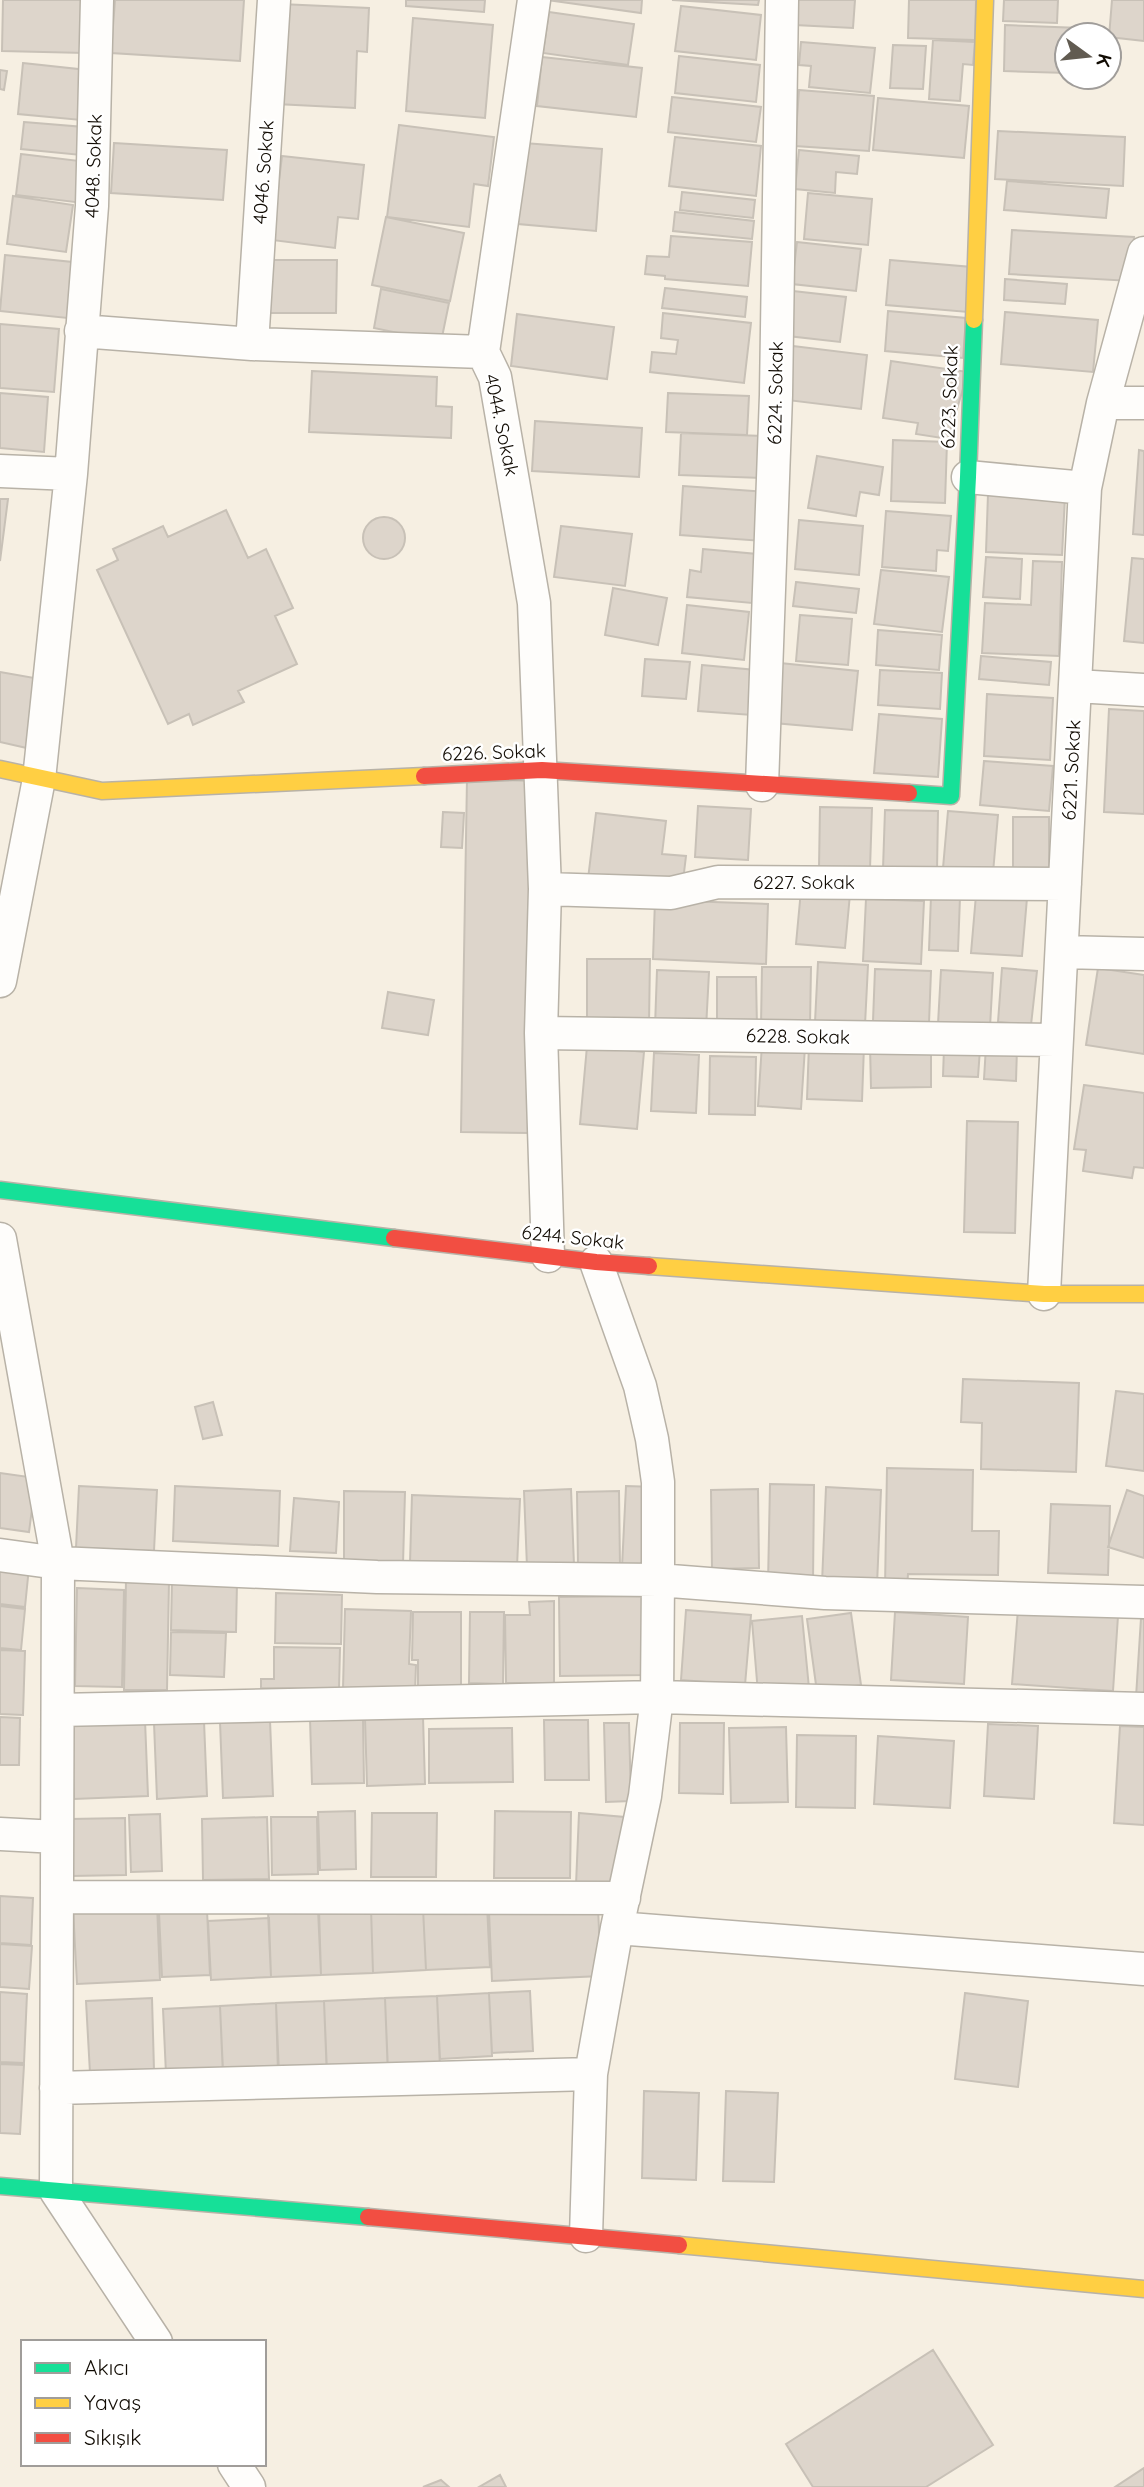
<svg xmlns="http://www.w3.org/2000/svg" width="1144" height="2487" font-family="Quicksand,sans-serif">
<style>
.building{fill:#ddd5cb;stroke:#c8c1b7;stroke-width:2}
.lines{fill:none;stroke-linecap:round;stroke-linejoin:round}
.street-casing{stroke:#b8b2a7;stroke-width:35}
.fast-casing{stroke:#b8b2a7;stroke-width:19}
.slow-casing{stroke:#b8b2a7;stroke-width:19}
.jam-casing{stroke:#b8b2a7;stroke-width:19}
.street{stroke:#fefdfb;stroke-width:32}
.fast{stroke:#16e098;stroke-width:16}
.slow{stroke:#ffcf43;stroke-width:16}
.jam{stroke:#f24e42;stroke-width:16}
.labels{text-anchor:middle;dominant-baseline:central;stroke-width:5;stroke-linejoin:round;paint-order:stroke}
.street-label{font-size:19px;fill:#110b03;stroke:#fff}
</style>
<rect width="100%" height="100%" fill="#f6efe2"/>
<!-- building -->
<path class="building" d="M3,0H86L85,53L2,51Z
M115,0H244L240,61L111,53Z
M406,0H485L484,12L406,6Z
M547,0H642L641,13Z
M672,0H759L758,5Z
M796,0H855L853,28L795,25Z
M909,0H976L975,40L908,38Z
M1004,0H1058L1057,23L1003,21Z
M1112,0H1144V41L1109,37Z
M280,4L369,8L367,52L357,51L355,108L276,104Z
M681,6L761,15L756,60L675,51Z
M549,12L634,24L628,65L543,53Z
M413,18L493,25L485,118L406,111Z
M1005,25L1080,28V35H1067V73L1004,71Z
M933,40L975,42L973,65L963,64L960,101L929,99Z
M801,42L875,48L870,93L809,87L811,66L799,65Z
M893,45L926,46L923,89L890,88Z
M679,56L760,65L756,102L675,93Z
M542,57L642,68L636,117L537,106Z
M23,63L87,70L81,120L18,114Z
M0,70L7,71L4,90L0,89Z
M799,90L874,96L869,151L795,146Z
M672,97L761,107L756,142L668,132Z
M878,98L969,106L964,158L873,150Z
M24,122L84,127L81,155L21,149Z
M399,125L494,137L488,186L474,184L469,227L387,217Z
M998,131L1125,137L1123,186L995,179Z
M675,137L761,146L756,196L669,186Z
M114,143L227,150L223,200L111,193Z
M524,143L602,149L596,231L518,224Z
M799,150L859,156L857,174L836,172L835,193L795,189Z
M21,154L88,162L83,203L16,195Z
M282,156L364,165L358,219L338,217L335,248L272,240Z
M1007,181L1109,189L1106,218L1004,210Z
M682,192L755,200L753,218L680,210Z
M808,193L872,199L868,245L804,239Z
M13,196L73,205L66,252L7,244Z
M675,212L754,221L752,239L673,231Z
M386,217L464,233L450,301L372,285Z
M1012,230L1134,237L1131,281L1009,274Z
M671,236L752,242L748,286L665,279V276L645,274L647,256L669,257Z
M797,242L861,249L856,291L792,284Z
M5,255L82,263L77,319L0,311Z
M270,260H337L336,313H270Z
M890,260L972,267L968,312L886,305Z
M1005,279L1067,284L1065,304L1004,300Z
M665,288L747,297L745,317L662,308Z
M381,289L449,303L441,342L374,328Z
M793,291L846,297L840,342L788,336Z
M888,311L966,318L963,358L885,351Z
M1005,312L1098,320L1093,372L1001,364Z
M663,313L751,323L744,383L650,372L652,352L676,354L678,340L661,338Z
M517,314L614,327L607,379L511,366Z
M0,324L59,329L54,392L0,388Z
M793,346L867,355L861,409L787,400Z
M891,361L968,372L948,439L916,434L918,423L883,418Z
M312,371L437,377L436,406L452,407L451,438L309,432Z
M0,393L48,397L44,452L0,448Z
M668,393L749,396L747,435L666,432Z
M535,421L642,428L639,477L532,471Z
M681,433L764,436L762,478L679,475Z
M893,440L947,442L945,503L891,501Z
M1139,450L1144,451V535L1133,534Z
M817,456L883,467L879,495L860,492L856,516L808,508Z
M683,486L766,492L763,541L680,535Z
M988,494L1065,497L1062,555L986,552Z
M0,499H8L0,561Z
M226,510L248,558L266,549L293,608L275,616L297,664L238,691L244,702L193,725L189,714L168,724L97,570L118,560L113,549L163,526L168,537Z
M886,511L951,516L948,551L937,550L936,571L882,567Z
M363 538a21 21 0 1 1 42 0a21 21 0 1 1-42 0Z
M799,520L863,526L859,575L795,569Z
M561,526L632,534L625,586L554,577Z
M703,549L757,554L752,603L687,597L690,570L701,572Z
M986,557L1022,559L1020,599L983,597Z
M1132,558L1144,559V643L1124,641Z
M1033,561L1062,562L1059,656L982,653L985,603L1031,605Z
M881,570L949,577L942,632L874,624Z
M796,582L859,589L856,613L793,606Z
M613,588L667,598L658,645L605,635Z
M687,605L749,612L744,660L682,653Z
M800,615L852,619L848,665L796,661Z
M878,630L942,635L939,670L876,665Z
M981,656L1051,662L1049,685L979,679Z
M645,659L690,662L686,699L642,696Z
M780,663L858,671L852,730L774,723Z
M702,665L756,670L752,715L698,711Z
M880,670L942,673L940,709L878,705Z
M0,672L40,679L31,749L0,742Z
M987,694L1053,698L1050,760L984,756Z
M1109,709L1144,711V814L1104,812Z
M879,714L942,719L938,777L874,773Z
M984,761L1053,766L1049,811L980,805Z
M467,779L536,781L530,1133L461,1132Z
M698,806L751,809L748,860L695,857Z
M820,807L872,808L870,869L819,868Z
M885,810L938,811L937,871L883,869Z
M948,811L998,815L993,873L943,868Z
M443,812L464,813L462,848L441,847Z
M596,813L666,821L662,854L686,856L682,889L588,879Z
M1013,817H1049V869H1013Z
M801,890L850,894L845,948L796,944Z
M976,895L1027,898L1022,956L971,953Z
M931,896L960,897L958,951L929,950Z
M866,899L924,901L921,964L863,961Z
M655,900L768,904L766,964L653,959Z
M587,959H650L649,1023L587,1022Z
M818,962L868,965L865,1025L815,1022Z
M762,967H811L810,1025H761Z
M1002,968L1037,971L1031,1025L998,1022Z
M1098,968L1144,975V1054L1086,1045Z
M875,969L931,971L929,1023L873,1021Z
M657,970L709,972L706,1029L655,1027Z
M941,970L993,973L990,1027L938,1024Z
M717,977H756L757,1027H717Z
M388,992L434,1000L428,1035L382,1028Z
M762,1044L805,1047L801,1109L758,1106Z
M809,1044L864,1046L862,1101L807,1099Z
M587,1046L644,1052L637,1129L580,1124Z
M870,1046H931V1087L871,1088Z
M986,1046L1017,1048L1016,1081L984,1079Z
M944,1048L980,1049L978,1077L943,1076Z
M654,1053L699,1055L696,1113L651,1111Z
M710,1056L756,1057L755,1115L709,1114Z
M1084,1085L1144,1093V1168L1134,1167L1132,1178L1083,1171L1086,1150L1074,1149Z
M967,1121L1018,1122L1015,1233L964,1232Z
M963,1379L1079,1383L1076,1472L981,1469L982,1423L961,1422Z
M1116,1391L1144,1394V1471L1106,1466Z
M213,1402L222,1435L203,1439L195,1407Z
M887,1468L973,1470L972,1531H999L998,1575L908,1574L907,1588H885Z
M0,1473L36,1478L29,1532L0,1528Z
M770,1484L814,1485L813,1583H768Z
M79,1486L157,1490L154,1551L76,1548Z
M175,1486L280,1491L278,1546L173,1541Z
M626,1486L656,1487L651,1568L622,1567Z
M826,1487L881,1490L877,1585L822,1583Z
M571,1489L574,1565L527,1567L524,1491Z
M758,1489L759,1568L712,1569L711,1490Z
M1127,1490L1144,1496V1558L1108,1547Z
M344,1491L405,1492L403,1564L344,1563Z
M619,1491L620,1566H578L577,1492Z
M412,1495L520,1499L517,1567L410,1563Z
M294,1498L339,1502L336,1553L290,1551Z
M1051,1504L1110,1506L1108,1575L1048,1573Z
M0,1564L29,1567L25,1607L0,1604Z
M126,1580L169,1581L167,1690H124Z
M172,1581L237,1582L236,1632L171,1630Z
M77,1588L124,1590L122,1687L75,1686Z
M276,1593L342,1595L341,1644L275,1643Z
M648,1596V1675L560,1676L559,1597Z
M554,1601V1683H506L505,1615H530L529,1602Z
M0,1606L25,1609L21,1650L0,1648Z
M345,1609L411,1611L409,1664L416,1665L415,1691L343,1689Z
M1018,1609L1118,1616L1113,1691L1012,1684Z
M686,1610L751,1615L745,1685L681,1680Z
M413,1612H461V1689H418V1660H412Z
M470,1612H504L503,1684L469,1683Z
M895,1612L968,1617L964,1684L891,1680Z
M851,1613L861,1685L817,1692L807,1619Z
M802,1616L809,1688L758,1693L752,1621Z
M1141,1618L1144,1619V1698L1136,1697Z
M171,1632L226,1633L224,1677L170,1675Z
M274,1647L340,1648L339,1689L261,1688V1679H274Z
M0,1650L25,1651L23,1715L0,1714Z
M0,1717L20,1718L19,1765H0Z
M423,1717L425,1784L367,1786L365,1718Z
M363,1718L364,1783L312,1784L310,1719Z
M145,1720L148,1796L74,1799L71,1723Z
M270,1720L273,1796L223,1798L220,1722Z
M544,1720H588L589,1780H545Z
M204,1721L207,1796L157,1799L154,1723Z
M604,1723H629L631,1801L606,1802Z
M680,1723H724L723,1794L679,1793Z
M988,1724L1038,1726L1034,1799L984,1796Z
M1120,1726L1144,1727V1825L1114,1823Z
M786,1727L788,1802L731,1803L729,1728Z
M512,1728L513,1782L429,1783V1729Z
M797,1735L856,1736L855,1808L796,1807Z
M878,1736L954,1741L950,1808L874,1804Z
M355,1811L356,1869L320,1870L318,1812Z
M495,1811L571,1812L570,1878H494Z
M372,1813H437L436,1877H371Z
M579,1813L636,1818L619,1886L576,1885Z
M160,1814L162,1871L131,1872L129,1815Z
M267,1817L269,1879L203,1880L202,1819Z
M271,1817H317L318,1874L272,1875Z
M125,1818L126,1875L71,1876L70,1819Z
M0,1896L33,1898L31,1945L0,1943Z
M157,1904L160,1980L77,1984L73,1908Z
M487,1905L490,1967L426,1970L423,1908Z
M598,1907L601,1976L492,1981L489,1912Z
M371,1908H423L426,1970L373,1973Z
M371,1908L373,1973L321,1975L319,1910Z
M318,1909L321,1975L271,1977L268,1911Z
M207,1910L210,1975L162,1977L159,1913Z
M269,1918L271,1977L211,1980L208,1921Z
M0,1944L32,1946L29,1989L0,1987Z
M530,1991L533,2051L492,2053L489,1993Z
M0,1992L27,1994L24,2063L0,2062Z
M489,1993L492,2056L440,2059L437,1996Z
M965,1993L1028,2001L1018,2087L955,2079Z
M437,1996L440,2068L388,2071L385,1998Z
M152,1998L154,2070L90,2073L86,2001Z
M385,1998L388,2076L327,2079L324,2001Z
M324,2001L327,2072L279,2074L276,2003Z
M276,2003L278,2073L223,2076L220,2006Z
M220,2006L223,2071L166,2074L163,2009Z
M0,2064L24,2065L20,2134L0,2133Z
M644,2091L699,2093L696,2180L642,2178Z
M726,2091L778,2093L774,2182L723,2181Z
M933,2350L993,2445L926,2487H813L786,2444Z
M1144,2468V2487H1115Z
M500,2475L506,2487H479Z
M441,2480L449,2487H423Z"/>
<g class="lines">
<defs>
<path id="street" d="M534,0L483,352L495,377L534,603L545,889L541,1033L548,1256
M81,331L252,344L483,352
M252,344L274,0
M1103,403H1144
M0,471L71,474
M968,477L1085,488
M1076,686L1144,690
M762,785L776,395L782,0
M545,889L671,893L718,882L1065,884
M1062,952L1144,954
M0,981L39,779L71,474L92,206L97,0
M541,1033L1055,1040
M0,1239L58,1563L56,2191L156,2342
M1044,1294L1085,488L1103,403L1144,253
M0,1555L58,1563L377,1577L658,1580L825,1593L1144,1602
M58,1710L657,1697L1144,1709
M0,1834L57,1837
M57,1897L624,1898
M617,1928L1144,1969
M56,2088L591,2074
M586,2236L591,2074L617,1928L645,1796L657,1697L658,1580V1482L652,1439L640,1386L596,1262
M234,2464L249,2487"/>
<path id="fast" d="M909,793L951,796L968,477L974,320
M0,1190L394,1238
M0,2186L368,2217"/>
<path id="slow" d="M974,320L985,0
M0,769L102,791L424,776
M649,1266L1044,1294H1144
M679,2245L1144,2289"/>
<path id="jam" d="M424,776L542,770L909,793
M394,1238L596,1262L649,1266
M368,2217L679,2245"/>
</defs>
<!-- street casing -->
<use href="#street" class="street-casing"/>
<!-- fast casing -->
<use href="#fast" class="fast-casing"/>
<!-- slow casing -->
<use href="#slow" class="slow-casing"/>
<!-- jam casing -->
<use href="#jam" class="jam-casing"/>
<!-- street -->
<use href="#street" class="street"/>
<!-- fast -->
<use href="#fast" class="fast"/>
<!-- slow -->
<use href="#slow" class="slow"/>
<!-- jam -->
<use href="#jam" class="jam"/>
</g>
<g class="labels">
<!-- street labels -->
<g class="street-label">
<text transform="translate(93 166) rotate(-88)">4048. Sokak</text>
<text transform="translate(263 172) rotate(-86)">4046. Sokak</text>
<text transform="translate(775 393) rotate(-89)">6224. Sokak</text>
<text transform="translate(949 397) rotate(-88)">6223. Sokak</text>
<text transform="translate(502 425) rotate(78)">4044. Sokak</text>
<text transform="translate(494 752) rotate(-2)">6226. Sokak</text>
<text transform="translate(1071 770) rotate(-87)">6221. Sokak</text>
<text x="804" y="882">6227. Sokak</text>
<text transform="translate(798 1036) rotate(1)">6228. Sokak</text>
<text transform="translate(573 1237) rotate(6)">6244. Sokak</text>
</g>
</g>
<!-- legend -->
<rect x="21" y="2340" width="245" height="126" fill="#ffffff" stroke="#a09d9a" stroke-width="2"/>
<rect x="35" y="2363" width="35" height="10" fill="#16e098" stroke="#a09d9a" stroke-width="2"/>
<text x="84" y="2375" font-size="21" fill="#110b03">Akıcı</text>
<rect x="35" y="2398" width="35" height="10" fill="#ffcf43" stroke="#a09d9a" stroke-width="2"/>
<text x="84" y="2410" font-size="21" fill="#110b03">Yavaş</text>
<rect x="35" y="2433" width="35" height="10" fill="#f24e42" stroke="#a09d9a" stroke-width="2"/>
<text x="84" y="2445" font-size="21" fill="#110b03">Sıkışık</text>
<!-- north arrow -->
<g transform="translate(1088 56) rotate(105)"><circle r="33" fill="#ffffff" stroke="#a09d9a" stroke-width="2"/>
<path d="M0-5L12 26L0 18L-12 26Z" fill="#615b51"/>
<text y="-10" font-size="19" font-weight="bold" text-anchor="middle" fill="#110b03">K</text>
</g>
</svg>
